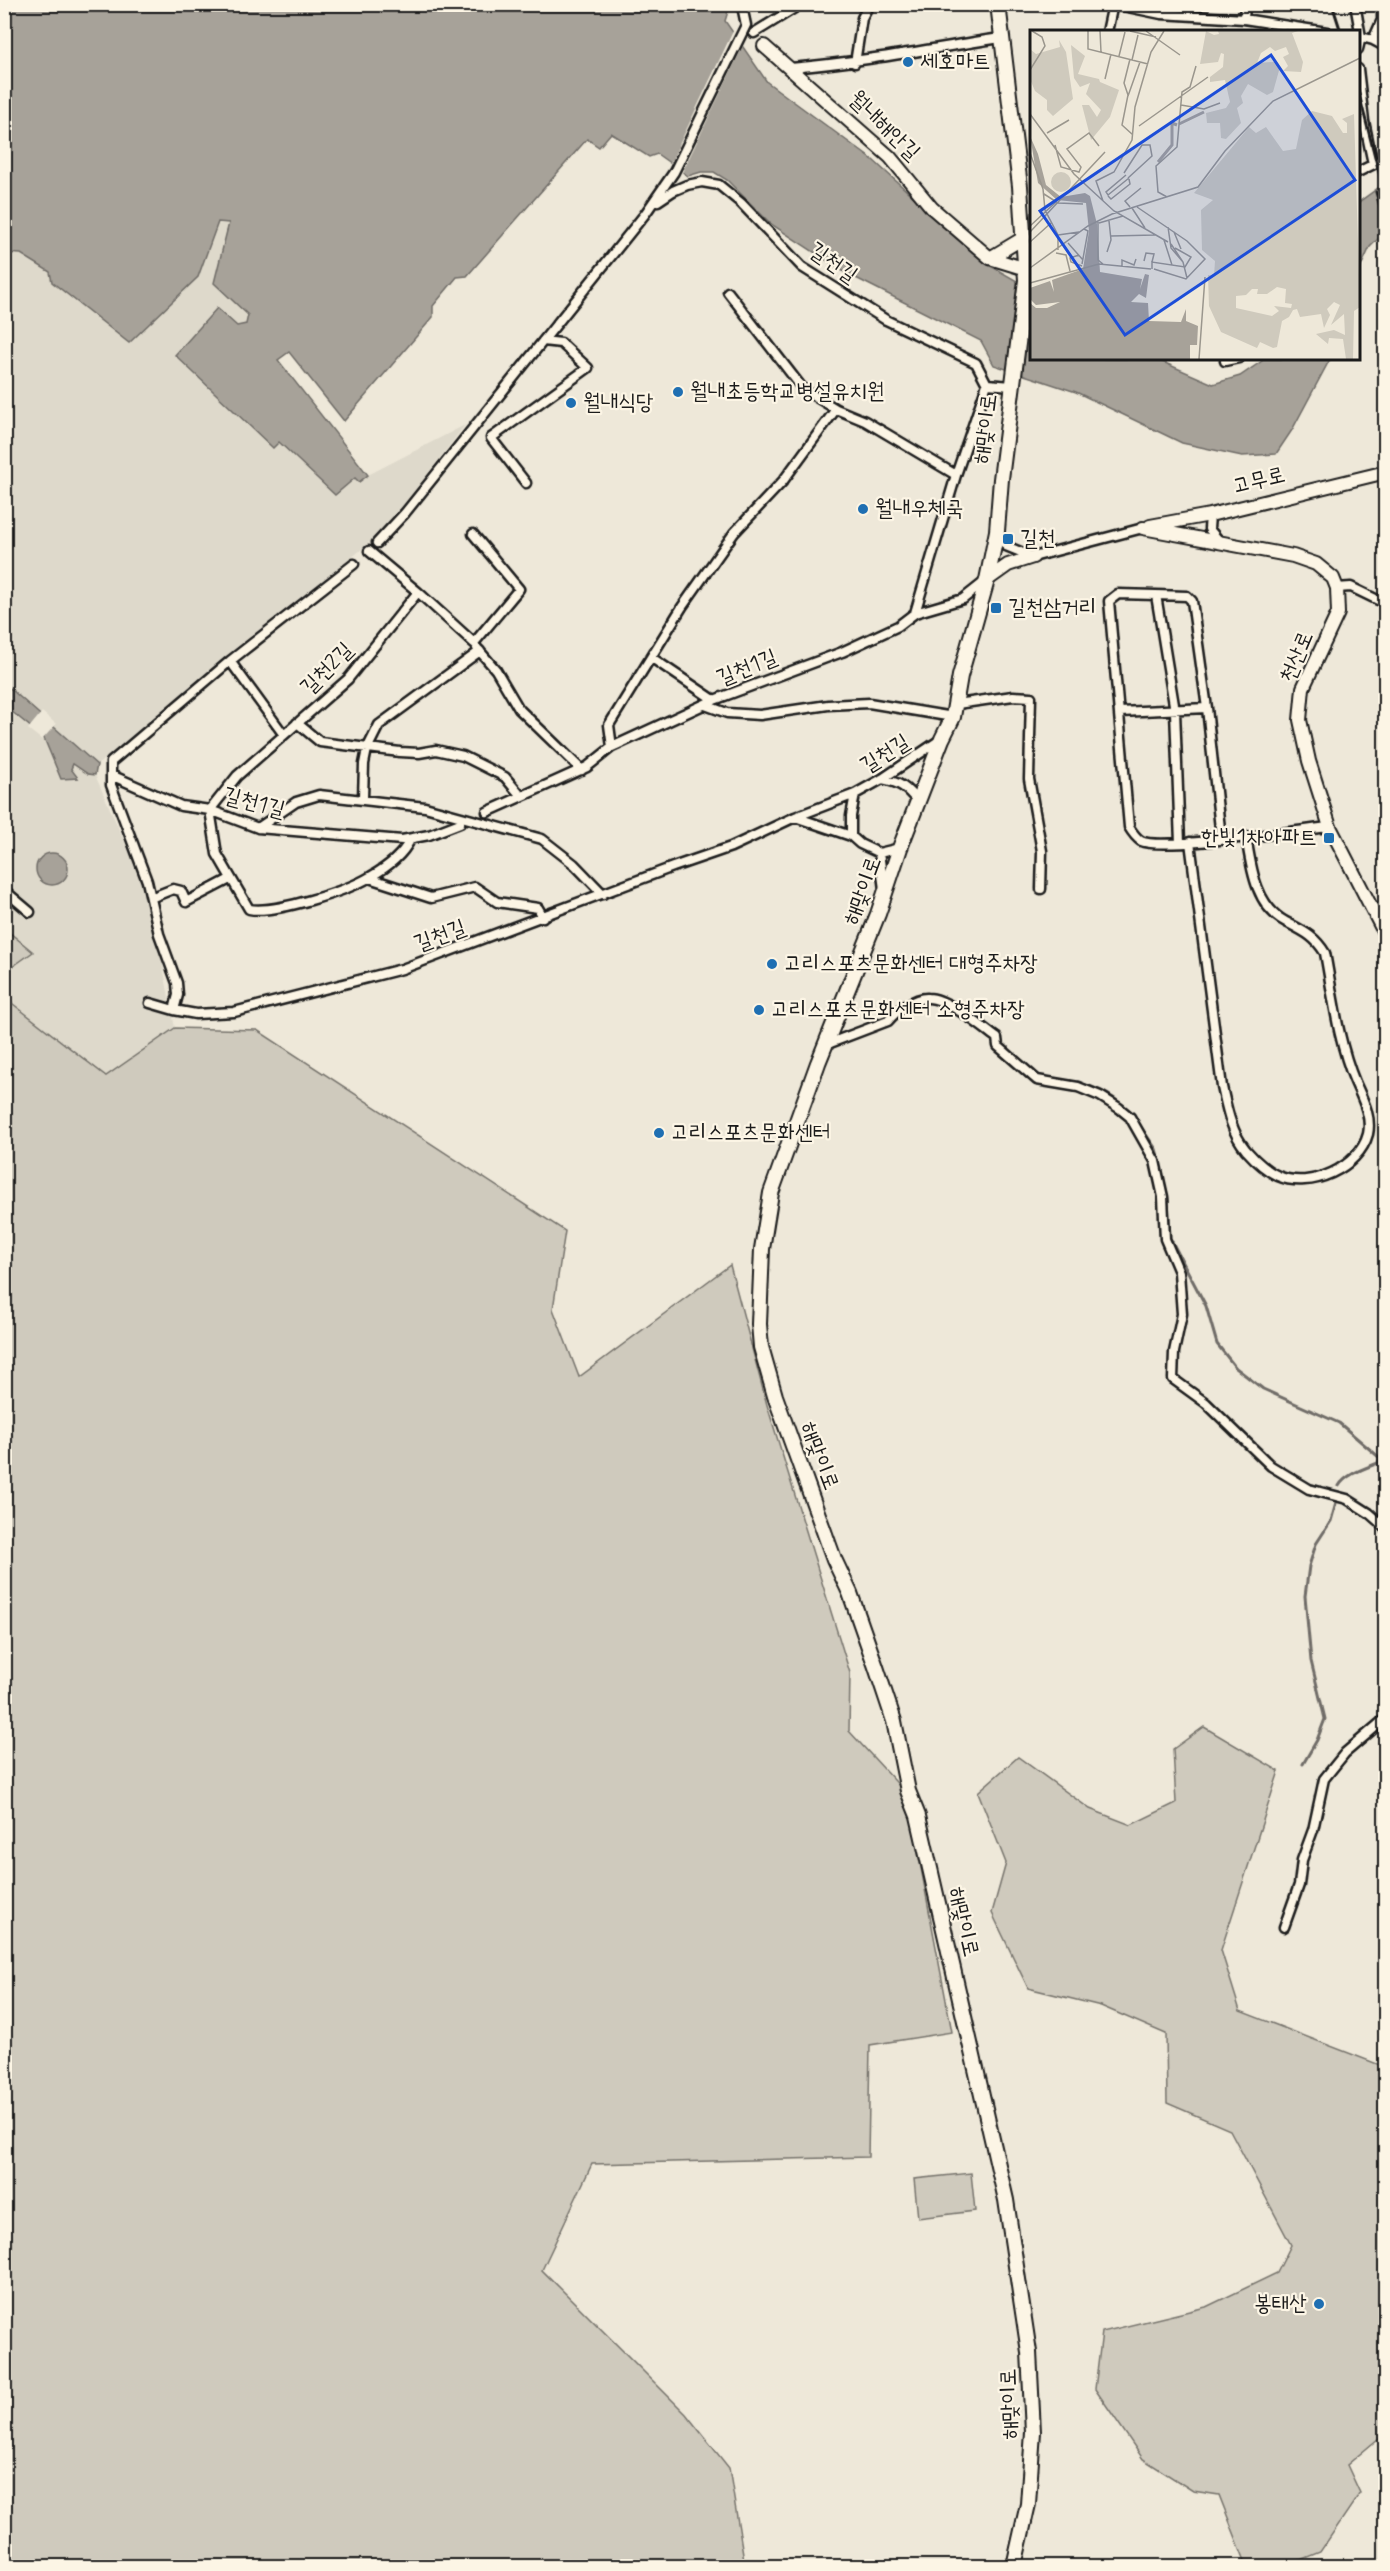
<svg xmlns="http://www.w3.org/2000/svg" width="1390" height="2571" font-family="Mynerve,'Poor Story',sans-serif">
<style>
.built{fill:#ded9cb}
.green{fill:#cfcabd;stroke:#76736c;stroke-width:1.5}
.water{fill:#a7a299;stroke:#6f6c67;stroke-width:1.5}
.pier{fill:#eee8d9}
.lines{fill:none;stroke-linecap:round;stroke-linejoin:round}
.stream{stroke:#6f6c67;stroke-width:3}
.street-casing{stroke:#1c1c1c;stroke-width:13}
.secondary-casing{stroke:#1c1c1c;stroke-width:16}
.primary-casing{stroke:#1c1c1c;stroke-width:18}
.street{stroke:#fcf5e5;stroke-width:8}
.secondary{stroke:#fcf5e5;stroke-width:12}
.primary{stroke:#fcf5e5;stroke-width:14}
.rail{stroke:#1c1c1c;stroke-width:3}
.poi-dot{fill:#1f6fb2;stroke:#fcf5e5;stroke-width:2}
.labels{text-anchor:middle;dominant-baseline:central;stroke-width:4.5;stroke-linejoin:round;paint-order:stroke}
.poi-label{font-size:22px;fill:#1c1c1c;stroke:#fcf5e5;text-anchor:start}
.street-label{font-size:22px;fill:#1c1c1c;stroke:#fcf5e5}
.inset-river{fill:none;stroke:#a7a299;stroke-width:3}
.inset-road{fill:none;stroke:#9a968d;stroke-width:1.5}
.view{fill:#1d4ed8;fill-opacity:0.15;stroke:#1d4ed8;stroke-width:3}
.inset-edge{fill:none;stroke:#1c1c1c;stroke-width:3}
</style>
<rect width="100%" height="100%" fill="#eee8d9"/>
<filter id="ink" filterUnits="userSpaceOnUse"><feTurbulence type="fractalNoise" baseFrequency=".0167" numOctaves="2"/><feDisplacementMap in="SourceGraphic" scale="12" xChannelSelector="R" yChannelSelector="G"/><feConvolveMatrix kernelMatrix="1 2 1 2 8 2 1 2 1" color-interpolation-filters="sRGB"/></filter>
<g filter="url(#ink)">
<!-- built -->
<path class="built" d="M218,221L229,223L214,283L248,315L246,324L175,356L273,448L279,442L335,495L355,478L359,482L368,475L465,425L383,532L97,765L5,683L4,253L21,254L51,272L198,277Z
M4,706L44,738L61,779L78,778L71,769L73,764L88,774L95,775L150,899L175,1028L106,1076L5,997V972L33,952L5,928Z"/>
<!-- green -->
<path class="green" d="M4,928L33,952L5,972H4Z
M4,997L106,1076L175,1028L257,1030L565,1231L553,1309L579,1377L730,1265L767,1405L850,1673L849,1731L907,1794L952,2032L870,2045L868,2157L592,2164L542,2270L686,2414L729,2468L745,2566H5Z
M1204,1727L1279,1771L1221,1950L1240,2011L1385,2067V2433L1347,2465L1360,2493L1320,2552L1285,2566H1247L1219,2495L1193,2491L1143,2459L1095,2389L1102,2332L1206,2307L1277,2273L1291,2245L1230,2130L1167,2103L1166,2034L1101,2006L1028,1988L992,1913L1006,1863L978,1792L1018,1757L1090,1809L1131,1825L1176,1803L1173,1749Z
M971,2173L975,2211L918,2218L914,2179Z"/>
<!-- water -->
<path class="water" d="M4,5H730L725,21L767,82L873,160L987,264L1031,289L1032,358L1156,359L1213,384L1240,376L1265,359H1330L1292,430L1276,454L1242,456L1182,443L1076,392L994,365L981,341L846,273L771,224L727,180L714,172H701L688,176L657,154L649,157L611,133L599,147L587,139L467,276L457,277L433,306V317L344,421L289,352L278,360L368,475L359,482L355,478L335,495L279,442L273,448L175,355L217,308L237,326L246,324L248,315L214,283L229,223L218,222L198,277L129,343L52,282L50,272L21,254L5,253Z
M1385,183V232L1370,247L1359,271V202Z
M4,683L97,765L95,775L88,774L73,764L71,769L78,778L61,779L44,738L5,706Z
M36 869a16 16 0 1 1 32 0a16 16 0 1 1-32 0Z"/>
<!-- pier -->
<path class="pier" d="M734,29L744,44L681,175L669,166Z
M42,712L56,724L42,740L28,729Z"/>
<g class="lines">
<!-- stream -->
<path class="stream" d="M1062,1080C1087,1083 1110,1091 1127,1110
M1134,1117L1156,1149L1159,1160
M1161,1169L1168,1199L1170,1238L1206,1306L1217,1344L1236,1368L1263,1389L1339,1423L1380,1458L1378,1463C1366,1468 1346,1474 1339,1486
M1303,1764L1317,1740L1325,1719L1311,1661L1305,1596L1309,1566L1316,1544L1331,1521L1336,1503"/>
<defs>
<path id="street" d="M1113,4L1161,14L1244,19L1327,32
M1355,4L1361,37L1358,49
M1244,19L1245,4
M1107,32L1113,4
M754,33L801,4
M1358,36L1373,40L1386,47
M1373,40L1382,20V4
M855,63L862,18L869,4
M791,68C861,62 930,49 1000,38
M1358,69L1364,121L1373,164
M1358,172L1386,158
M658,201L673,191L687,185L702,182L719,185L741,203L802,267L886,320L976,363L987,384L1012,386
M728,292L803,389L836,409L865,421L956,475
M1225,361L1239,358
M526,483L491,438L588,368L561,343L543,341
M1210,515L1209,529L1220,542
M997,531L1006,546L1033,557L1143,528
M377,543L405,513L645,214L674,172L746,25L743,11L745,4
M369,551L418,592L348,679L237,776L210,810L217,854L249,909C274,914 347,891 370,877C386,868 402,856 410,840
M354,564L230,661L111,762V785L147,881L159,934L177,983L178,995L174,1010L196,1014L234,1012L402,969L673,867L731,847L795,817L855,794L882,779L940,740
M1337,588L1351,587L1386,604
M418,592L474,643L519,589L473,534
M1156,595L1118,594L1109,601L1129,827C1132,832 1135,837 1141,841C1160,851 1299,830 1330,827
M915,613L956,475L987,384
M477,648L496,670L519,709L582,770
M652,658L714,700
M230,661L284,735
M957,704L1013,696L1031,697L1029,779L1042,851L1041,889
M705,705L727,713L760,715L828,705L869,703L953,717
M1120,712L1207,708
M297,723L320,742L400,752L419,753L436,750L463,756L505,777L521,796
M612,747L609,725L682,607L734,533L783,481L836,409
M111,775L181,806L210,810L258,828L402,840L429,835L460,823
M882,779C900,782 907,788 918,802
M363,798L364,764L367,749L379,725L480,651
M487,812L587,767L612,747L714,700L842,652L898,626L915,613L963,599L987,580
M795,817L851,836L860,844L879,853L900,848
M258,828L296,802L319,795L425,807L542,839L574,864L603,894
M851,836V816L855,794
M1190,842L1222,1087C1227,1109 1231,1132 1246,1150C1254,1159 1267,1171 1278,1176C1310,1190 1359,1168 1368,1134C1372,1116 1362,1098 1355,1082C1338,1042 1333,996 1325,953C1315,936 1303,931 1286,922C1255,906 1251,866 1246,836
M1180,843L1175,711L1156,595L1187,596L1192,601L1207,708L1221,838
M879,853L884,889
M369,878L431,898L475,887L497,902L538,908L543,917
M4,890L30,912
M153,897L173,889L181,891L186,902L230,879
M150,1003L174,1010
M825,1045L888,1021C896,1011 915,997 928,998C947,998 982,1027 997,1038L998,1046L1037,1080L1078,1087L1100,1096L1119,1108L1130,1117L1155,1161L1163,1197L1165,1239L1179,1272L1182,1314L1174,1352L1173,1379L1206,1403L1271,1466L1309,1489L1347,1499L1369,1513L1386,1528
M1284,1927L1299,1885L1302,1860L1313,1830L1324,1779L1345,1753L1386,1718"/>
<path id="secondary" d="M764,46L890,157L932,208L990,258L1025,237
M990,258L1026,269
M1150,526L1210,515L1386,472
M1143,528L1293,556L1316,564L1333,578L1337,588L1338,613L1303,688L1300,720L1309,761L1330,827L1386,936
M987,580L1008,565L1033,557"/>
<path id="primary" d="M998,4L1020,186L1026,280L1001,479L997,531L987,580L960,676L953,717L942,739L900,848L878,914L818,1063L771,1193L762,1249L759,1324L761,1347L775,1396L834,1559L850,1593L876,1667L894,1721L908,1791L918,1816L1006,2200L1029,2352L1033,2432L1028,2504L1014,2566"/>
</defs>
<!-- street casing -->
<use href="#street" class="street-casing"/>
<!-- secondary casing -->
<use href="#secondary" class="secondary-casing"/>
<!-- primary casing -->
<use href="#primary" class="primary-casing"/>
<!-- street -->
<use href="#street" class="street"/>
<!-- secondary -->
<use href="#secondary" class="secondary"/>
<!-- primary -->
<use href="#primary" class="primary"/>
<!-- rail -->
<path class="rail" d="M1332,4L1341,32
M1358,90L1386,200
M1376,192L1386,229"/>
</g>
</g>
<!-- markers -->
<g class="poi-dot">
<circle cx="908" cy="62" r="6"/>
<circle cx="678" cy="392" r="6"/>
<circle cx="571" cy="403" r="6"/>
<circle cx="863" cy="509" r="6"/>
<rect x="1002" y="533" width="12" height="12" rx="3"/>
<rect x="990" y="602" width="12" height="12" rx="3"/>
<rect x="1323" y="832" width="12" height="12" rx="3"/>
<circle cx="772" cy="964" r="6"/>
<circle cx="759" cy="1010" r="6"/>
<circle cx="659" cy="1133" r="6"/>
<circle cx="1319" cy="2304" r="6"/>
</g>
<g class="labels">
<!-- poi labels -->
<g class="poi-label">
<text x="920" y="62">세호마트</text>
<text x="690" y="392">월내초등학교병설유치원</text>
<text x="583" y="403">월내식당</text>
<text x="875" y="509">월내우체국</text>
<text x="1020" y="539">길천</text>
<text x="1008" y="608">길천삼거리</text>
<text x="1317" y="838" text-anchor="end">한빛1차아파트</text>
<text x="784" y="964">고리스포츠문화센터 대형주차장</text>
<text x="771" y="1010">고리스포츠문화센터 소형주차장</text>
<text x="671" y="1133">고리스포츠문화센터</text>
<text x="1307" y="2304" text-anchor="end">봉태산</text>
</g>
<!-- street labels -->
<g class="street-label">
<text transform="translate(884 126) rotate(44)">월내해안길</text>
<text transform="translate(833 263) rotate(35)">길천길</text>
<text transform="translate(986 429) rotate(-83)">해맞이로</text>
<text transform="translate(1259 481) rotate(-14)">고무로</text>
<text transform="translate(1297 657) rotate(-67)">천산로</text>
<text transform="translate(747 668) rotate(-22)">길천1길</text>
<text transform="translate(327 669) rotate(-45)">길천2길</text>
<text transform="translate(885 754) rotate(-32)">길천길</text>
<text transform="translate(254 803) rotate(15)">길천1길</text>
<text transform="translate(863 891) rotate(-70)">해맞이로</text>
<text transform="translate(440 936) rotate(-20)">길천길</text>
<text transform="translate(819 1456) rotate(69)">해맞이로</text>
<text transform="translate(963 1922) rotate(77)">해맞이로</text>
<text transform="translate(1010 2404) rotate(-92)">해맞이로</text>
</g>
</g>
<!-- overview -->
<g transform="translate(1030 30)">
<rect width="330" height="330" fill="#eee8d9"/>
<path d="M176,1L184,5L189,4L188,1H268L262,3L273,32L271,42L253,41L258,36L253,27L259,24L256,17L245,21L240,17L231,23L227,33L244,32L250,37L243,62L237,65L218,54L211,66L213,73L207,78L211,93L196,109L191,108L190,93H177L176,83L196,78L200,72L195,50L180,52V47L193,37L194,24L191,23L188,32L170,34ZM29,10L36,22L43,69L23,86L17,80V70L5,61L0,49V19L6,24L30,17ZM41,15L55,26L48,44L69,49L70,52L89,60L80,87L61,110L52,75H59L67,87L71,80L56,64L60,53L50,57L44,48ZM282,81L302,86L313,103H317V93L312,89L324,84L330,277L324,281L323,329H316L313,309L299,308L298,314L286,304L304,300L315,305L314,284L301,295L310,275L304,272L297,279L300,285L294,298L291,284L270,287L267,279L263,280L259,287L252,291L247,317L243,318L230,312L227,318L191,302L179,276L178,245L184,246L185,231L172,220L171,180L183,170L164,163L219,97L226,103L236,97L253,121L266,119L272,90ZM247,257L256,259L255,273L262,274L261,278L244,276L249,281L242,286L206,278V266L216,265L222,259H228L227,264H237ZM21 152a10 10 0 1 1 20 0a10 10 0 1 1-20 0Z" fill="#cfcabd" fill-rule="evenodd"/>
<path d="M0,106L8,124L16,155L31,167L55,163L60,166L67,194L70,242L112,249L110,259L115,244L119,245L116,268L109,264L101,272L118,273L119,291L151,292L156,279V291L168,296L167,315H160V329H0V273L6,278H17L30,272L6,275L1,270L0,258L20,251L24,262L22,250L53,239L59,201L56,173L27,170L8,153Z" fill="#a7a299"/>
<path class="inset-river" d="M149,94L174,82M128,132L142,115V93L147,95"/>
<path class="inset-road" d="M58,1V19L118,34M70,1L71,22M100,1L126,7M116,1L150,25M89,26L95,2M100,29L94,53L98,65L92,95L103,105M102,30L108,5M0,40L15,16L12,7L2,1M75,49L81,24M98,66L110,32M151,75L174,79L190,73M0,84L44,144L84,181L138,212M109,96L178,47M17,103L39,90M25,115L31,137L49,142L51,137L37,119L59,103L69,116M0,123L13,159L15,180L28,205V220M94,143L112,115H120L122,126L98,148M96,145L76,162L78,165L99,148M14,164L28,173L53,174M78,166L81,169L100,154L99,149M137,167L128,162L126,136L147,117L152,62L160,57L166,36M73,171L66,151L84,142L102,110L105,77L121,22L134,1M100,177L95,171L111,158M107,177L157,211L175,229L156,249L124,239M102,178L115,198M68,191V230L73,234M69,193L93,186M0,196L26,172M138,197L141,218L153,232M0,202L75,122M144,202L151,219M28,205L49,202M81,206L125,205M134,210L142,235M0,212L21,193M38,213L53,230M141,214L153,232L157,248M77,222L81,210L79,191M26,223L36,225L40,241M49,225L40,228L41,232L52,236M114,231L116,223L124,224L122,232M52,234L58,201L54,199M92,236V230L104,235L106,229M0,238L58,196L82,184L168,157L195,121L243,71L330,28M122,239V232L155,237L161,227L145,218M0,253L69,234L121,239M169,329L175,247"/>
<path class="view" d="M241,25L325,150L95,305L10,181Z"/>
<rect width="330" height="330" class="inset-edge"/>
</g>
<!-- margin -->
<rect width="1390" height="2571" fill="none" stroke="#fcf5e5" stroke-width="24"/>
<rect x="12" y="12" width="1366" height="2547" fill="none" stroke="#1c1c1c" stroke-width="2" filter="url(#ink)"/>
</svg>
